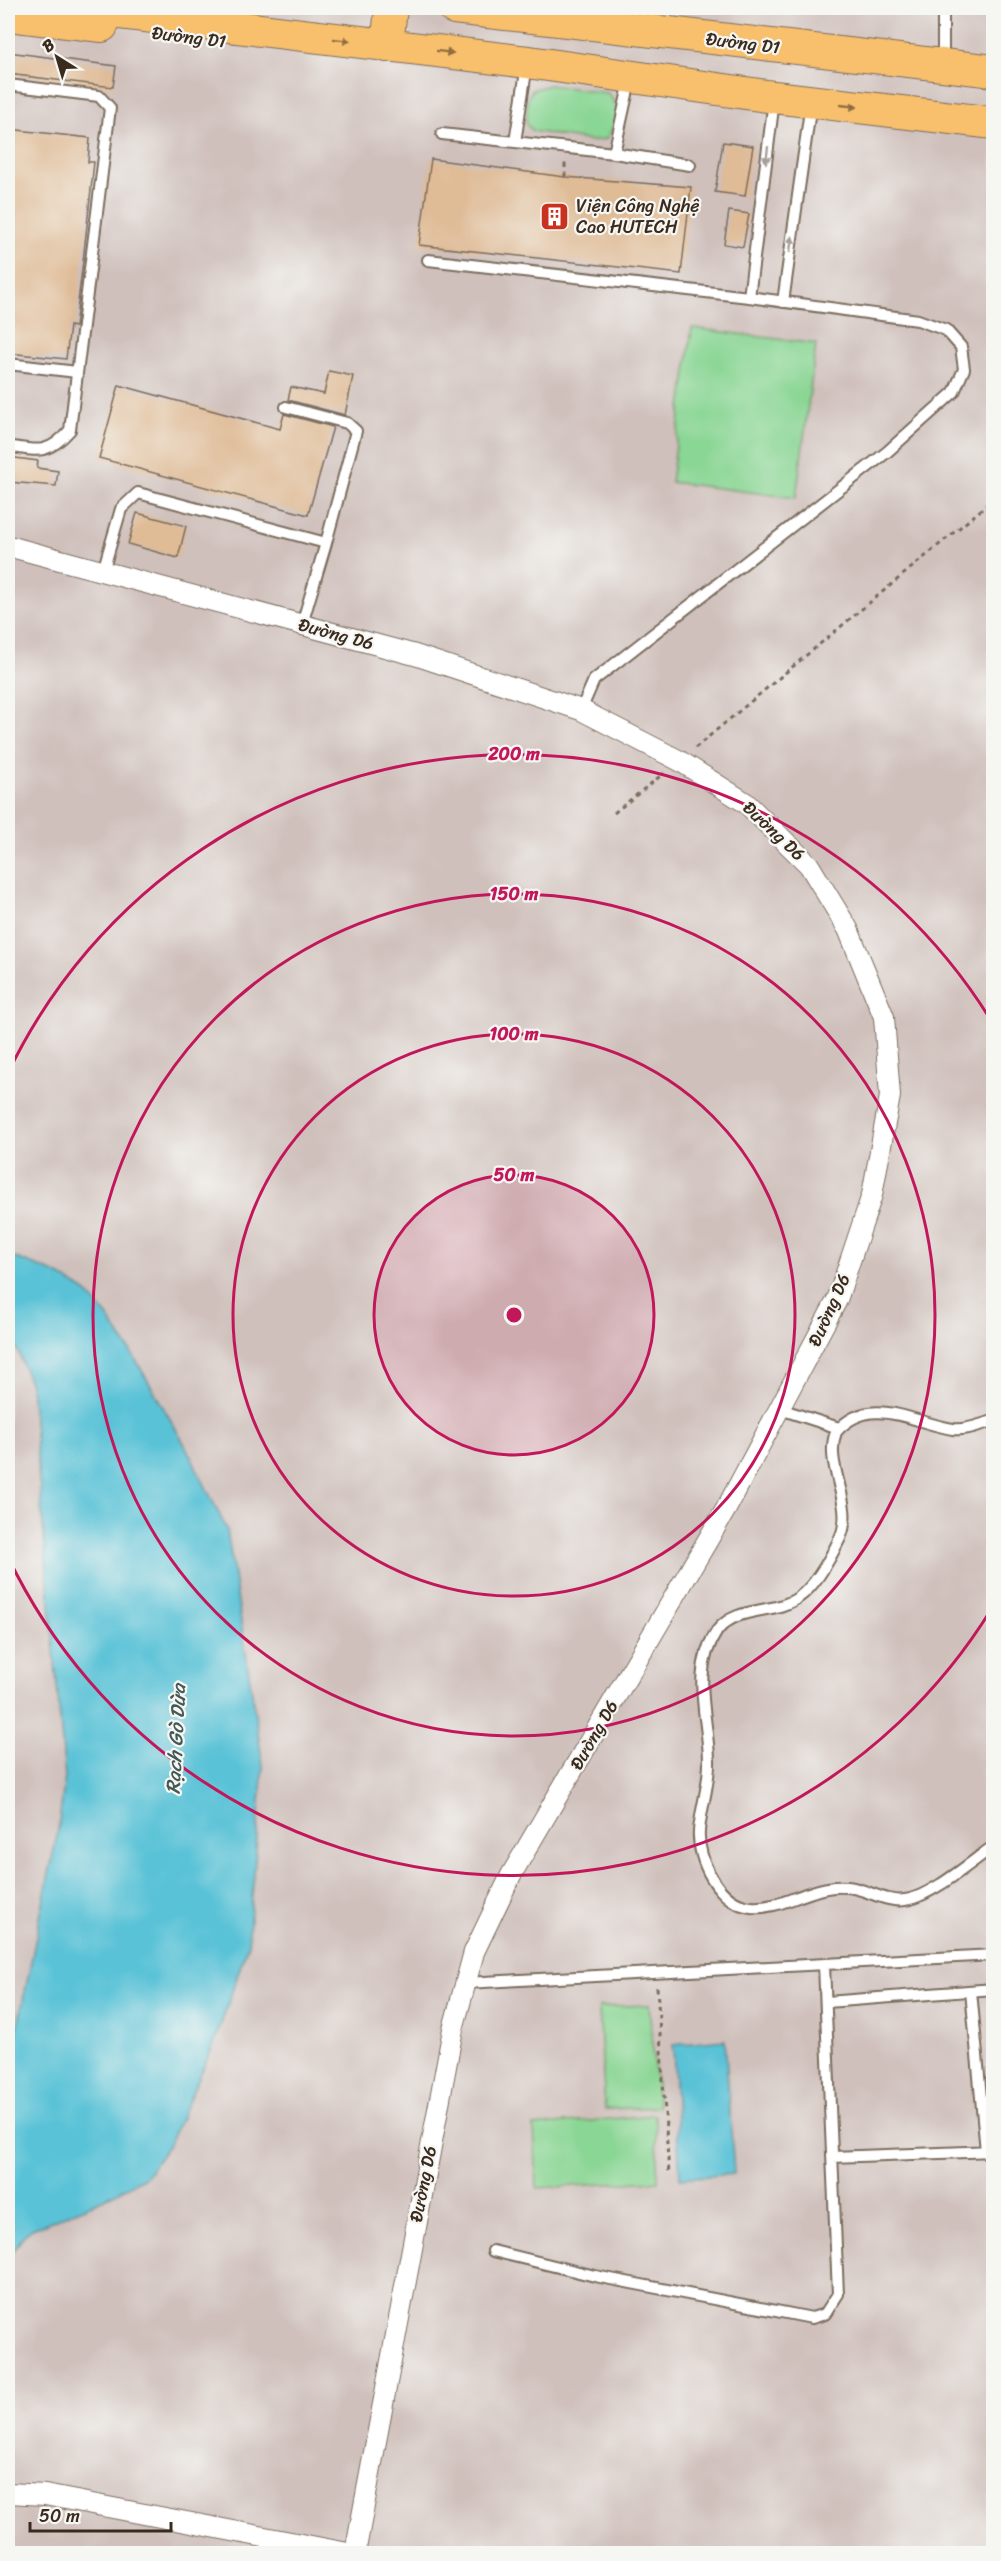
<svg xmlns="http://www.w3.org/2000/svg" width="1001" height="2561" font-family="Sriracha,sans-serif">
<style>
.industrial{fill:#cfc0bb}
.green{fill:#8ad694;stroke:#628059;stroke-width:1.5}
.water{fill:#5ac2d7;stroke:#4a767a;stroke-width:1.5}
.building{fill:#dfbb96}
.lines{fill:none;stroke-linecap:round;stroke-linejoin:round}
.service-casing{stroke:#7b6d5e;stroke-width:14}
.minor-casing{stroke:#7b6d5e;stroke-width:22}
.primary-casing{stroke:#7b6d5e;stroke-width:34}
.path{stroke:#7b6d5e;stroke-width:3;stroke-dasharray:4.5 4.5;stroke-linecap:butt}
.service{stroke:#fff;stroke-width:10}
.minor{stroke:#fff;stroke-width:20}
.primary{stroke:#f8bf6c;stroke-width:32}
.oneway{fill:#906d41}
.oneway2{fill:#a79f9a}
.ring{fill:none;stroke:#c2185b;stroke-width:3}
.labels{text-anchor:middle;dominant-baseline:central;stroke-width:4.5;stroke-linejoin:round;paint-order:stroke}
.street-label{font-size:18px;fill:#3b2a1e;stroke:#f6f6f2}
.poi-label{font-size:18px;fill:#3b2a1e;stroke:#f6f6f2;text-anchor:start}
.water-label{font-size:20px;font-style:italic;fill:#445856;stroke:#f6f6f2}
.centre{fill:#c2185b;stroke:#f6f6f2;stroke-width:3}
.ring-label{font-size:18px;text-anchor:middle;font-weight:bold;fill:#c2185b;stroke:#f6f6f2;stroke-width:4.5;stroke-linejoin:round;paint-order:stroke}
</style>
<rect width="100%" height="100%" fill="#f6f6f2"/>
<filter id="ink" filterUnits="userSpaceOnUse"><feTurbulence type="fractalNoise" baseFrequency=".0167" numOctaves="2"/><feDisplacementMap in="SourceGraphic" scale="12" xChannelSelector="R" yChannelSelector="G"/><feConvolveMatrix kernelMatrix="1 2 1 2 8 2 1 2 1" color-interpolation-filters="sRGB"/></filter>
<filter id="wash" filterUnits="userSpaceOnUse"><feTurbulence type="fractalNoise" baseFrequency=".008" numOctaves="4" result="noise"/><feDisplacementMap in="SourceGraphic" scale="24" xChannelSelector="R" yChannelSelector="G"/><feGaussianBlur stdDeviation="1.35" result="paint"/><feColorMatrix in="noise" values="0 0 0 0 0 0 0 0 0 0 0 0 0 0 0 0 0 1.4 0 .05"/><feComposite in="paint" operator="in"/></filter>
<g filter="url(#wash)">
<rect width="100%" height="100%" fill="#f3e9d6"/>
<!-- industrial -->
<path class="industrial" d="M8,8H993V2553H8Z"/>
<!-- green -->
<path class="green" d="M549,85L608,93L618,108L616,123L606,139L591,141L533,131L526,124L528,98L532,90Z
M692,328L816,344L796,498L671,482Z
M649,2005L658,2107L605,2109L599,2007Z
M655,2115L658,2181L537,2188L534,2126Z"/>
<!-- water -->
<path class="water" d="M8,1255L57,1274L86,1292L107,1316L134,1357L184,1443L227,1530L263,1766L248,1944L215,2042L168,2146L145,2177L104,2199L32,2229L23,2236L8,2261V2074L58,1830L65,1777L31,1388L19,1353L8,1336Z
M725,2040L734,2174L680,2178L673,2045Z"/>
<g id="blocks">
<!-- building -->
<path class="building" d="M8,52L116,66L113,87L8,74Z
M8,129L90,138L88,162H94L83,261L75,327L70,326L66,359L8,353Z
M723,142L753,146L745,196L715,192Z
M431,159L565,177L691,187L681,274L419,245Z
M729,211L749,214L743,247L724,244Z
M329,371L353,376L345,415L288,400L291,387L324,394Z
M119,385L280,429L284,414L333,427L308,515L99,458Z
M8,457L38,461L37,468L58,471L56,486L8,482Z
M137,513L186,526L178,558L128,544Z"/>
</g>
</g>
<g filter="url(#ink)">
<use href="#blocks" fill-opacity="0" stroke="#7b6d5e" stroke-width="1.5"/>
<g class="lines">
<defs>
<path id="service" d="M943,8V55
M8,85L99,96L110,108L70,430C48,455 38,451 8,446
M442,134L614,153L690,165
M515,142L527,65
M614,153L628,90
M428,260L749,297L918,320L946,330L961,347L964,369L954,392L887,452L594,680L581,710
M749,297L774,100
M783,302L811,103
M8,364L77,372
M286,407L347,423L356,431L326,543
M103,571L121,509L138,493L326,543L302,624
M780,1409L839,1428
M994,1421C980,1424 967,1431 953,1429C913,1423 870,1393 836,1432C823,1466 856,1504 840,1538C831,1557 816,1585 799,1597C775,1615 736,1605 717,1631C690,1671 708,1716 709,1759C710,1783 701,1807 699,1831C697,1860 719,1904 751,1907C773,1909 792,1898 812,1892C823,1888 837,1886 848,1887C867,1889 886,1903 905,1900C931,1897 972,1861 994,1846
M465,1983L994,1955
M971,1991L986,2151
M827,2002L994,1989
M832,2157L994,2151
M493,2251L595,2276L812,2318L825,2314L838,2294L824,1965"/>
<path id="minor" d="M8,546L415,655L581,710L680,761L746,803L809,865L848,929L884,1017L890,1096L872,1195L837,1300L726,1509L511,1875L474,1952L453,2029L355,2554
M8,2493L45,2495L353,2554"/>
<path id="primary" d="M78,8L528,62L774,97L994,123
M454,8L994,71
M8,15L102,26
M387,46L391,8"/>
</defs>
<!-- service casing -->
<use href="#service" class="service-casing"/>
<!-- minor casing -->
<use href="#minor" class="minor-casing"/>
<!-- primary casing -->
<use href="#primary" class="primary-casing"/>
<!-- path -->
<path class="path" d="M565,177V161
M695,748L994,499
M614,813L664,773
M657,1987L669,2175"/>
<!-- service -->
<use href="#service" class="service"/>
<!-- minor -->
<use href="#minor" class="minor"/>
<!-- primary -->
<use href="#primary" class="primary"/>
</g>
<!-- one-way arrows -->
<defs><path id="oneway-solid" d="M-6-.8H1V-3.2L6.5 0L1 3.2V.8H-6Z" transform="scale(1.5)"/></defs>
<g class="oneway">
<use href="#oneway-solid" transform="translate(342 40) rotate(7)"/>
<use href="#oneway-solid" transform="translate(445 52) rotate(7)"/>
<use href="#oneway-solid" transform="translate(849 106) rotate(6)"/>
</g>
<g class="oneway2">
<use href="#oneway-solid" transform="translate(767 155) rotate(97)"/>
<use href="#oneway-solid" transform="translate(791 244) rotate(-82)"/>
</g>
</g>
<!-- distance rings -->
<circle cx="514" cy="1315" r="140" fill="#c2185b" fill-opacity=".12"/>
<g class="ring">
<circle cx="514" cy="1315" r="140"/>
<circle cx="514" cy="1315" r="281"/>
<circle cx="514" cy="1315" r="421"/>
<path d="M992 1608A561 561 0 0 1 8 1557M8 1073A561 561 0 0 1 992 1022"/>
</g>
<!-- icons -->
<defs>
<symbol id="building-square" viewBox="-11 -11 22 22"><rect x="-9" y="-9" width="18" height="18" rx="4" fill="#c8321e" stroke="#f6f6f2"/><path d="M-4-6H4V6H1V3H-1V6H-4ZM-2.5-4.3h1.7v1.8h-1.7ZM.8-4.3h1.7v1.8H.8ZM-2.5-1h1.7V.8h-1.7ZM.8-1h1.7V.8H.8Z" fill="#fff"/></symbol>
</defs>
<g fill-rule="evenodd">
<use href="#building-square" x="538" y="200" width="33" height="33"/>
</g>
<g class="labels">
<!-- street labels -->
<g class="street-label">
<text transform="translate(189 37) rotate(7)">Đường D1</text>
<text transform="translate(743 43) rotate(7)">Đường D1</text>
<text transform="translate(336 634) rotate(15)">Đường D6</text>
<text transform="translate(774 831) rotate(43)">Đường D6</text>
<text transform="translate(829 1310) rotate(-66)">Đường D6</text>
<text transform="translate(594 1735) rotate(-60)">Đường D6</text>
<text transform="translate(423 2184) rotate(-79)">Đường D6</text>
</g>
<!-- poi labels -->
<g class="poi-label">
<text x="576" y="206">Viện Công Nghệ<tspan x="576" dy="21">Cao HUTECH</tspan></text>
</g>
<!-- water labels -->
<g class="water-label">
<text transform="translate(176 1739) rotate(-87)">Rạch Gò Dừa</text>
</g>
</g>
<circle cx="514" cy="1315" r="9" class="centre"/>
<g class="ring-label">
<text x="514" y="760">200 m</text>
<text x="514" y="900">150 m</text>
<text x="514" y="1040">100 m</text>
<text x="514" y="1181">50 m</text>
</g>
<!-- margin -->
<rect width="1001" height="2561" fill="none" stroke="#f6f6f2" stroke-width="30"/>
<!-- north arrow -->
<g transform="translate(57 57) rotate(323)" stroke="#f6f6f2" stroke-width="4.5" paint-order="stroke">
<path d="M0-4.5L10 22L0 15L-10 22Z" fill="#3b2a1e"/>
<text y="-9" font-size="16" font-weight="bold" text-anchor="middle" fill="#3b2a1e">B</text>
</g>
<!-- scale -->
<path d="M30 2522v9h141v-9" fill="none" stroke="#3b2a1e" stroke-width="3"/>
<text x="39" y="2522" font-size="18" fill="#3b2a1e" stroke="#f6f6f2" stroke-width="4.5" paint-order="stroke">50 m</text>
</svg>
